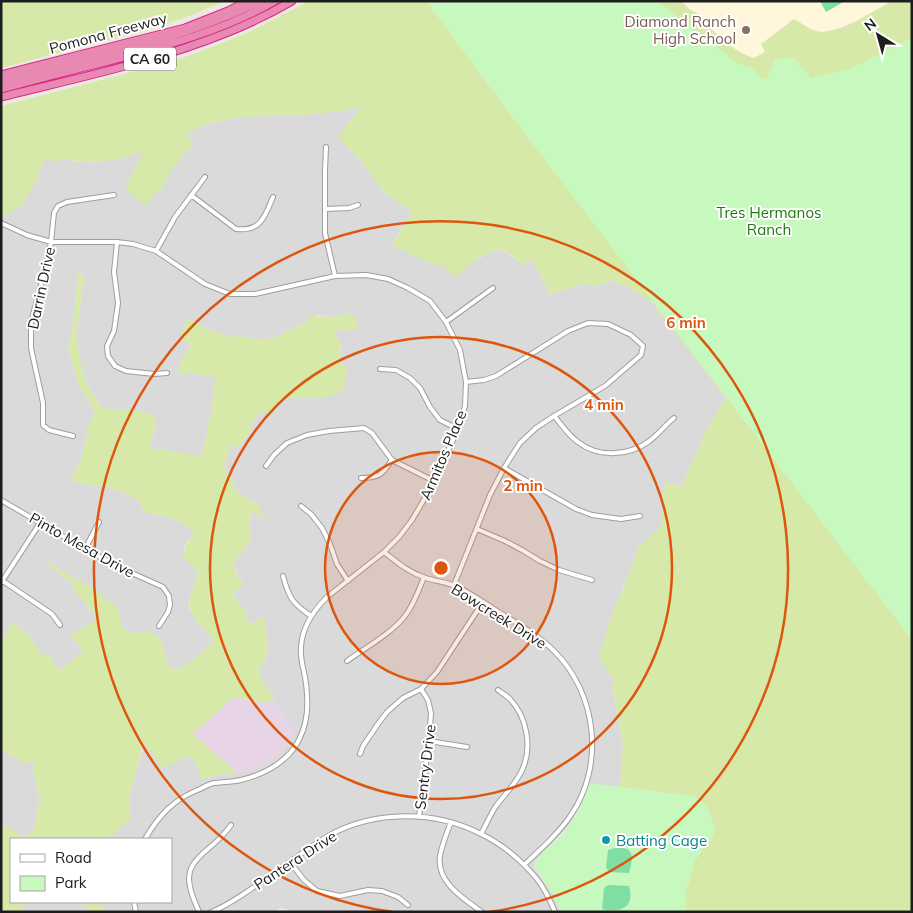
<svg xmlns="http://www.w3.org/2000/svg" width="913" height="913" font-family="Mulish,sans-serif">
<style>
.residential{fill:#dbdada}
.industrial{fill:#e7d4e7}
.education{fill:#fff7db}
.grass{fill:#d7e9a8}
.park{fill:#c7f9be}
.pitch{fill:#7fdea3}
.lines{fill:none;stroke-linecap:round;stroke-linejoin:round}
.street-casing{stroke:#9e9e9e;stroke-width:6}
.highway-casing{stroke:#d9238c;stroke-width:9}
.street{stroke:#fff;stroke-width:4}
.highway{stroke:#e789b0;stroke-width:7}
.ring{fill:none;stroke:#de560d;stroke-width:2.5}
.education-dot{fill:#8d6e63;stroke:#fff;stroke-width:2}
.culture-dot{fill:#0f9aa8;stroke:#fff;stroke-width:2}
.labels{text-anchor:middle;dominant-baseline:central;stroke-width:4;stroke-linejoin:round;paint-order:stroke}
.shield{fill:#fff;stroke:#616161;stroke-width:1}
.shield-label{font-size:14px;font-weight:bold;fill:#1d1d1d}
.education-label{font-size:15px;fill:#785e54;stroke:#fff;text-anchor:end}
.street-label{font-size:15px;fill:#1d1d1d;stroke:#fff}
.park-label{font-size:15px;fill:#1c7b0b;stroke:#fff}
.culture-label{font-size:15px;fill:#0d838f;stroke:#fff;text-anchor:start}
.centre{fill:#de560d;stroke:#fff;stroke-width:2.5}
.ring-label{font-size:15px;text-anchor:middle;font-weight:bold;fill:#de560d;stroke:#fff;stroke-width:4;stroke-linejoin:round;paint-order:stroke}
</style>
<rect width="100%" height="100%" fill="#eee8e3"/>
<!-- residential -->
<path class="residential" d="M362,107L338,137L358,157L384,192L412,212L392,245L477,260L491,251L499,250L508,254L523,264L532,259L550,294L584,284L602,286L610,280L632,289L652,303L726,398L706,431L682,486L665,483L661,527L637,549L633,565L631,567L629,575L621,591L615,684L612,686L623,745L620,787L589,784L583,801L569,825L535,862L534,865L535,868L553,895L561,912H290L287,909L280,908L275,912H105L101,902H171V839H108V836L129,820L131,817L129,805L131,789L145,742L188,756L193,759L200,773L207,777L216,775L236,773L234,697L262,703L268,689L261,678L258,670L264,663L268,647L264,616L249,625L243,606L240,607L233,592L244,586L234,568V563L236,559L251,541L249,532L251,511L257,514L263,520L257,504L239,493L235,488L231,474L226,475V458L228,451L232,443L239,448L249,432L253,421L260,414L275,411L278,405L288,398L292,397L309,398L346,366L342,364L339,358V354L342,346L336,337V332L341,329H348L353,330L351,314L329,317L317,315L303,326L299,324L293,329L283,332L284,335L266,339L256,340L248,337H234L222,335L188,319L191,346L184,356L177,372L216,375L212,409L202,457L150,448L156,423L140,411L101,408L87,384L81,366L78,352L76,335L84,275L78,274L73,325L68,346L79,386L88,399L95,412L88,428L82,457L71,481L96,486L110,487L119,492L127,493L139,501L143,510L151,514L164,515L181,522L195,533L187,542L184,549V558L199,573L189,600V609L197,621L212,635L213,640L210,644L192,662L184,667L176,669L168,667L160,638L143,631L136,634L128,632L120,622L119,616L86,584L73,578L49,562L46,563L71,582L76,593L93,612L97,620L70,636L84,651L59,671L42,656L28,634L13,623L1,646V216L3,217L37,181L41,165L49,157L50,162L66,159L79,162H95L124,158L145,150L156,191L161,190L166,177L176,163L182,155L192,147L187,132L204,125L238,117L305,115Z
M1,748L20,761L24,763L33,762L34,774L40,800L37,810L35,827L31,833L24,837L20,836L4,826H1Z
M37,902H84L89,912H22L20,905Z"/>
<!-- industrial -->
<path class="industrial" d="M234,697L262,703L275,700L294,733L283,750L271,760L256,768L237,773L192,734Z"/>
<!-- education -->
<path class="education" d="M681,1H892V2L865,18L833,30L821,32L816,31L807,27L795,20L765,52L754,58L741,54L730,46L701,19V15L689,9Z"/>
<!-- grass -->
<path class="grass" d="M1,1H225L184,18L148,30L1,68Z
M309,1H681L689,9L701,15V19C717,35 732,51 754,58L765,52L761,44L794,19L812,30L821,32L829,31L841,28L853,23L892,1H912V912H686L685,891L689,882L695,860L699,855L714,825C707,811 707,800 690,796L620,787L623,745L612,685L615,684L599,657L611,616L629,575L631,567L633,565L637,549L661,526L665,482L682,486L706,431L726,398L652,303L632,289L610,280L602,286L584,284L550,294L532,259L523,265C516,259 508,251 499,250C485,249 465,270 454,278L443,265H435L392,246L412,212L384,192L358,157L337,137L361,108L305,115L238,117L204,125L188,132L192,147C178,159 168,173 161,190L156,191L147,206L125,189L144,151L124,158L104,161L84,162L66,159L50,162L49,158L41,165L37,181L22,205L3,217L1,216V106L147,68L188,56L247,33Z
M78,274L84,275L76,335L81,366L87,384L101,408L140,411L154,415L156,423L150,448L202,456L212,409L215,376L177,372L184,356L191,346L180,336L188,319L208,329L226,336L248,337L256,340L266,339L283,335V332L293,329L299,324L303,326L309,317L312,316L329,317L351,314L356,318L358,329C349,331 345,327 336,332V337L342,346C336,359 339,360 348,369L343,390C336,394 329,397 321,398C304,399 283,391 275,411L260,414L257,416L253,421L249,432L239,448L232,444C226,454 225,463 226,475L231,474L235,488L239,493L257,504L261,510L264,521L257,514L251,511L249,532L251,541C246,548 232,559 234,568C236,574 241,581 244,586L233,592L240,607L243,606L249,625L264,616L268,647L264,663L258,670L261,678L275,700L262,703L234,697L193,734L237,773L216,775L201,780C200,771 196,761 188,756L163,768L144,743L131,789L129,805L131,817L129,820L113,835L108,836V839H11V902H37L21,905L22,912H1V826L9,827L20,836L24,837L31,833L35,827L37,810L40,800L34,774L33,762L24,763L20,761L1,748V646C4,637 7,631 13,623L28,634L42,655L47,653L59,670L84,651L70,636L97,620L93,612L76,593L71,582L46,563L49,562L73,578L86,584L99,592L120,611C118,621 123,632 134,633C139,633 144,631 150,630L153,634L160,638L169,667C171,668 175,669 177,669C187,668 208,648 213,640C211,634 207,632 203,628C181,607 190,598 199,573L184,558C184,545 188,542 195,533L181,522L164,515L151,514L146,513L143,510L139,501L127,493L119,492L110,487L96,486L71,481L82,457L88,428L95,412L88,399L79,386L68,346L73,325Z
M84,902H101L105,912H89Z"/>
<!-- park -->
<path class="park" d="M426,1H657L737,63L752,68L762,79H767L775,59L794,58L811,78L852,68L912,38V640L513,118Z
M589,783L690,796L700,800L708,809L714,825L715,831L709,843L702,849L695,860L689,882L685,891L686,912H561L553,895L534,865C540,852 554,843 563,833C576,819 584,801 589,783Z"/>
<!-- pitch -->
<path class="pitch" d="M820,1H845L826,12Z
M615,848C636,846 633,858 629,873L609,872L606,867L608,850Z
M608,885L629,886C635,908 621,913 602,909L604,888Z"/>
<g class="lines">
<defs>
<path id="street" d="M326,147L325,171V233L335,276
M191,195L236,229C261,232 265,216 273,197
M325,209L349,208L358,205
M1,223L27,235L51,242H117L133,244L156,251L205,284L230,294H255L335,276L366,275L388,279L408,288L430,301L446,322L460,350L466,382L465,406L458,429L434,481L422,503L412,520L399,537L384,552L327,597C314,610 302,628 301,647C300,658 303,667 305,677C309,702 309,725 295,747C282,765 261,775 241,780C232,782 223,782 214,783C209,784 204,787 200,789C174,799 159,815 145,839
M117,242L114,272L118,303L114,331L107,346L108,356L115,366L126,371L154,374L167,373
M156,251L175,217L205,177
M446,322L493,288
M380,369L396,370L410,378L420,388L430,407L440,420L458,429
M554,416C562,425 568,435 578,442C598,458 628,456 648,442C658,435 665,425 674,418
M73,436L49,430L43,425V403L31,348V322L43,278L51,242L54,213L58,206L67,202L114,195
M266,466L274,455L287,443L307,435L329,431L364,428L372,433L392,460L434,481
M504,468L576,509L592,515L621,519L640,516
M361,478C379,478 382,475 392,460
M1,500L85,549L123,569L163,587L169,596L170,605L168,612L159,626
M301,506L311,514L322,528L330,544L337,564L348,581
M477,529L505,541L522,550L540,561L559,570L592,580
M85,549L99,522
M384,552C398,563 408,572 426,578C435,581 446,582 455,586C469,592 482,601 494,609C515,622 537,634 554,651C597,693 605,765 571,815C558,834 540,850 524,865
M283,576C289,598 292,603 311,616
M3,581L52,614L60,625
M1,583L40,523
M454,585L490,495L504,468L520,443L536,428L554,416L605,386L641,355L643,346L631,335L608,324L588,323L568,331L496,376L484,380L466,382
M347,661C365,648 392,633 405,616C414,604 419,590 424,577
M429,741L467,747
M360,754L363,746L378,724L387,712L403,698L421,689L437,672L483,602
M419,817L429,741L431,713L428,700L421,689
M451,822C447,833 442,844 440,856C436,882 464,899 482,912
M481,834C486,825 490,815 496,806C505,794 517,783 523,768C532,746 527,717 510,699C507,696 502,693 498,690
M290,862L304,880L317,891L340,896L368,890L382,891L398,897L408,905
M134,902L136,912
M199,912C196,904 191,895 190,886C184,862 207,852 221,837C225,833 228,829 231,825
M211,912C227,906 242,895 257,885C280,869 304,851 328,836C374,810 435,810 481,834C502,844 522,861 537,879C545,889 550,900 555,912"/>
<path id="highway" d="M1,75L185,28L228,11L248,1
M1,82C89,59 179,41 261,1
M1,89C37,79 73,70 109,61C166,46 224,30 275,1
M1,97C77,78 154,62 226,33C249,24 271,13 292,1"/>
</defs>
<!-- street casing -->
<use href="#street" class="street-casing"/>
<!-- highway casing -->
<use href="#highway" class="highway-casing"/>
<!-- street -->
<use href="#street" class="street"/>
<!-- highway -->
<use href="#highway" class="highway"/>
</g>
<!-- distance rings -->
<circle cx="441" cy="568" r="116" fill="#de560d" fill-opacity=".12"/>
<g class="ring">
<circle cx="441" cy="568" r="116"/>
<circle cx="441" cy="568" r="231"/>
<path d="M393 912A347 347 0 1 1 489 912"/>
</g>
<!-- markers -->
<circle class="education-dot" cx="746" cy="30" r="5"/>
<circle class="culture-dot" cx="606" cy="840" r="5"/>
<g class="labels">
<!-- shield labels -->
<rect class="shield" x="124" y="47.5" width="52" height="23" rx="4"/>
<g class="shield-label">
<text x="150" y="59">CA 60</text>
</g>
<!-- education labels -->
<g class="education-label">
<text x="736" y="21">Diamond Ranch<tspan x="736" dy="17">High School</tspan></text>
</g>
<!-- street labels -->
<g class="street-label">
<text transform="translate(108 33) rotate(-15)">Pomona Freeway</text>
<text transform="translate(41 288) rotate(-78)">Darrin Drive</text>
<text transform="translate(443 455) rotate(-67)">Armitos Place</text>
<text transform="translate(82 545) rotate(29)">Pinto Mesa Drive</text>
<text transform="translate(499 616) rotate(32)">Bowcreek Drive</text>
<text transform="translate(425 767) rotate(-83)">Sentry Drive</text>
<text transform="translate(295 860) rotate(-33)">Pantera Drive</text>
</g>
<!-- park labels -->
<g class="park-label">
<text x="769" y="212">Tres Hermanos<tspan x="769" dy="17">Ranch</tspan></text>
</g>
<!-- culture labels -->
<g class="culture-label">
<text x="616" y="840">Batting Cage</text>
</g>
</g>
<circle cx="441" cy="568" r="8" class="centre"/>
<g class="ring-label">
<text x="686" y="328">6 min</text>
<text x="604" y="410">4 min</text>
<text x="523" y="491">2 min</text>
</g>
<!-- border -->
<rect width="913" height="913" fill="none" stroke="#1d1d1d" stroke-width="5"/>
<!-- legend -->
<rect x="10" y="838" width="162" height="65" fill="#ffffff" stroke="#a5a5a5"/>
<rect x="20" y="854" width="25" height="8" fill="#ffffff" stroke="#a5a5a5"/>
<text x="55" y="863" font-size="15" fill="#1d1d1d">Road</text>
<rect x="20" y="876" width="25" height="15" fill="#c7f9be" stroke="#a5a5a5"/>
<text x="55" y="888" font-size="15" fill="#1d1d1d">Park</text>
<!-- north arrow -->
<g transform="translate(878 35) rotate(323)" stroke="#ffffff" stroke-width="4" paint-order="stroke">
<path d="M0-4L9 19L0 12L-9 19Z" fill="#1d1d1d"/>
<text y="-8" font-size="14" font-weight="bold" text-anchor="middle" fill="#1d1d1d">N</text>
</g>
</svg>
